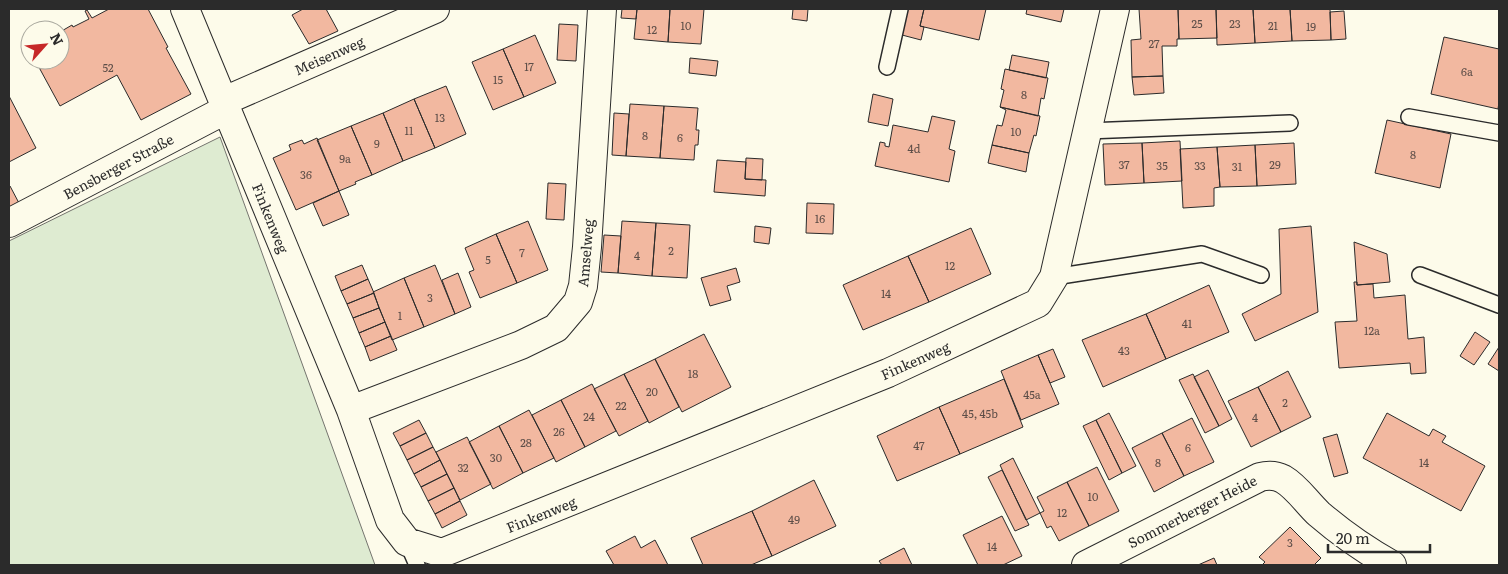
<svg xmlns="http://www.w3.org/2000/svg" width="1508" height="574" font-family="Literata,serif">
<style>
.green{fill:#deebd1;stroke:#74746e}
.building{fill:#f2b8a0;stroke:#2b2b2b}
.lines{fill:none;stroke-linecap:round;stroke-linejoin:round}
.service-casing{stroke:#2b2b2b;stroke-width:18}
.minor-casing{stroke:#2b2b2b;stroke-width:30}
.service{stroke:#fdfbea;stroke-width:15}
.minor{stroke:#fdfbea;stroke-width:28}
.labels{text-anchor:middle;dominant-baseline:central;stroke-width:4;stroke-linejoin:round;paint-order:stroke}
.number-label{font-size:11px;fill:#5d4e48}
.street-label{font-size:14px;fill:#2b2b2b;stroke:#fdfbea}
</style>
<rect width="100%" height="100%" fill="#fdfbea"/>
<!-- green -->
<path class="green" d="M220,137L375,565H9V241Z"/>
<!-- building -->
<path class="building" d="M109,9H148L168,47L166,48L191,94L141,120L117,75L60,106L35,60H60V32L72,25L73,27L89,19L85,11L87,10L92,18Z
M303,9H326L338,31L309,44L292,15Z
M622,9H637L636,19L621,18Z
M637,9H670L668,42L634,39Z
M670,9H704L701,44L668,42Z
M793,9H808L807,21L792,19Z
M907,9H924L920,26L924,27L921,40L902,35Z
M924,9H986L979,40L920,26Z
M1027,9H1064L1061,22L1026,14Z
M1139,9H1178L1179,39H1177V46H1162L1163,76L1132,77L1131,40L1141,39Z
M1178,9H1216L1217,38L1179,39Z
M1216,9H1253L1255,43L1217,45Z
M1253,9H1290L1292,41L1255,43Z
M1290,9H1330L1331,40L1292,41Z
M1344,11L1346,39L1331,40L1330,12Z
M559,24L578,25L576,61L557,60Z
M535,35L556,83L524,97L503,49Z
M1444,37L1499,49V102L1498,109L1431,94Z
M503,49L524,97L493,110L472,62Z
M1012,55L1049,62L1046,78L1009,70Z
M690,58L718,61L716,76L689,73Z
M1005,69L1048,78L1044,99L1041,98L1038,116L1000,107L1004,90L1001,89Z
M1163,76L1164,93L1134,95L1132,77Z
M446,86L466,134L435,148L414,99Z
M873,94L893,99L888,126L868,122Z
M9,96L36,148L9,162Z
M414,99L435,148L403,161L383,113Z
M630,104L664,106L660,158L626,156Z
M664,106L698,108L696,130H699L698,145H695L694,160L660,158Z
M1000,107L1040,116L1036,136L1034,135L1029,153L992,145L997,125L1002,126L1006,110Z
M383,113L403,161L372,175L351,126Z
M614,113L629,114L626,156L612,155Z
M932,116L955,121L949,149L955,151L949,182L875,166L880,142L885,143V146L889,147L893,125L928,132Z
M1387,120L1451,134L1440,188L1375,173Z
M351,126L372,175L355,182L356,184L339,191L317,140Z
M317,138L339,191L296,210L273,158L291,150L289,145L302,140L304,144Z
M1180,141L1182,181L1144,183L1142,143Z
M1142,143L1144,183L1105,185L1103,144Z
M1294,143L1296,184L1257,186L1255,145Z
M992,145L1029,153L1026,172L988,163Z
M1255,145L1257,186L1220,187L1217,147Z
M1217,147L1220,187L1214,188V206L1183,208L1180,149Z
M746,158L763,159L762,180L745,179Z
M717,160L746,162L745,179L766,180L765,196L714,192Z
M548,183L566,184L564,220L546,219Z
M10,186L20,205L9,210V187Z
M339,191L349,215L323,226L313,203Z
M807,203L834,204L833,234L806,233Z
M528,221L548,270L517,283L496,234Z
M622,221L656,223L652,276L618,273Z
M656,223L690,225L687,278L652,276Z
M755,226L771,228L769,244L754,242Z
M1311,226L1318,312L1255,341L1242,314L1281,294L1279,229Z
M971,228L991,274L929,302L908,256Z
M496,234L517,283L480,298L469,272L474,270L465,248Z
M604,235L621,236L618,273L601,272Z
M1354,242L1387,254L1390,282L1357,285Z
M908,256L929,302L863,330L843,285Z
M362,265L368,279L341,291L335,276Z
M435,265L455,314L424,327L404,278Z
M736,268L740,282L727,286L731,300L710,306L701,278Z
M458,273L471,307L455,314L442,280Z
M404,278L424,327L392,340L373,292Z
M368,279L374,293L347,304L341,291Z
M1354,282H1357V285L1373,284L1374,298L1405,295L1408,339L1424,337L1426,373L1411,374L1410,363L1339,368L1335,322L1357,321Z
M1209,285L1229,332L1166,359L1146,314Z
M374,293L379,308L353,318L347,304Z
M379,308L385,322L359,333L353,318Z
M1146,314L1166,359L1103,387L1082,340Z
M385,322L391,336L365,347L359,333Z
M1475,332L1490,342L1474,365L1460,356Z
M704,334L731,387L682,412L655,359Z
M391,336L397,350L370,361L365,347Z
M1499,347V371L1488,364Z
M1053,349L1065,377L1050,383L1038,355Z
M1038,355L1059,404L1021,420L1001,371Z
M655,359L679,407L649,423L624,374Z
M1208,370L1232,419L1219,426L1194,377Z
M1288,371L1311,417L1281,432L1258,387Z
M624,374L648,421L619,436L594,389Z
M1193,374L1219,426L1205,433L1179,380Z
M1004,379L1023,427L960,454L939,407Z
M592,384L616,431L585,447L561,400Z
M1258,387L1281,432L1251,447L1228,401Z
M561,400L585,447L556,462L532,415Z
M939,407L960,454L897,481L877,436Z
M529,410L554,458L523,473L499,426Z
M1109,413L1136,466L1122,473L1096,420Z
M1387,413L1429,436L1433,429L1446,436L1442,442L1485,466L1461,511L1363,458Z
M1192,418L1214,462L1184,476L1162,433Z
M419,420L426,433L400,446L393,433Z
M1096,420L1122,473L1109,480L1083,426Z
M499,426L523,473L493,489L469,442Z
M426,433L433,447L407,460L400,446Z
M1162,433L1184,476L1154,492L1132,448Z
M1337,434L1348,473L1334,477L1323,438Z
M467,437L491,484L460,500L436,452Z
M433,447L440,460L414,474L407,460Z
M1013,458L1040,513L1026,520L1000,465Z
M440,460L447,474L421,487L414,474Z
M1097,467L1119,511L1089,526L1067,482Z
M1002,470L1029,525L1015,531L988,477Z
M447,474L454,488L428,501L421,487Z
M814,480L836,526L772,556L752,511Z
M1067,482L1089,526L1059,541L1051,526L1047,528L1040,513L1044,511L1037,497Z
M454,488L460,501L435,514L428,501Z
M460,501L467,515L442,528L435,514Z
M752,511L772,556L751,565H703L691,538Z
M1002,516L1022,556L1003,565H978L963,535Z
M1290,527L1321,558L1314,565H1262L1265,562L1259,557Z
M635,536L641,548L655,540L668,565H614L606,551Z
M904,548L912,565H882L879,561Z
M1214,558L1217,565H1198Z"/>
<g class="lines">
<defs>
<path id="service" d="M887,67L900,9
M1409,117L1499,133
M1087,131L1290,123
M1420,275L1499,305
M1054,277L1202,254L1261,275
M407,542L417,565"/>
<path id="minor" d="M185,9L351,410L390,520L407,542L442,553L888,373L1038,303L1054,277L1115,9
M224,101L435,9
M9,223L227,109
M351,410L521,345L556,328L578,302L583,286L587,247L602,9
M1086,565L1260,477C1268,475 1275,475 1283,479C1297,487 1307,503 1319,514C1341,533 1367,551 1392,565"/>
</defs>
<!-- service casing -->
<use href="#service" class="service-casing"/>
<!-- minor casing -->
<use href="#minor" class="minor-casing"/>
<!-- service -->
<use href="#service" class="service"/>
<!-- minor -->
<use href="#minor" class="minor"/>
</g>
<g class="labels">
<!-- number labels -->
<g class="number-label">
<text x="1197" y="23">25</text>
<text x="1235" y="23">23</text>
<text x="686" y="25">10</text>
<text x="1273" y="25">21</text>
<text x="1311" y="26">19</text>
<text x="652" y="29">12</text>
<text x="1154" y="43">27</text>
<text x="529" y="66">17</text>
<text x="108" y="67">52</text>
<text x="1467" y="71">6a</text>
<text x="498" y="79">15</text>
<text x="1024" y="94">8</text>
<text x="440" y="117">13</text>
<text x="409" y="130">11</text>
<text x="1016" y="131">10</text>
<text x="645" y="135">8</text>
<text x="680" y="137">6</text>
<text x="377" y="143">9</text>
<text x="914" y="148">4d</text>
<text x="1413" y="154">8</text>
<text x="345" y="158">9a</text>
<text x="1124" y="164">37</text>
<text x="1275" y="164">29</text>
<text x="1162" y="165">35</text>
<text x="1200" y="165">33</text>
<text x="1237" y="166">31</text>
<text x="306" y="174">36</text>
<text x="820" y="218">16</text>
<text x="671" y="250">2</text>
<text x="522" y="252">7</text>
<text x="637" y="255">4</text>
<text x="488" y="259">5</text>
<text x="950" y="265">12</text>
<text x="886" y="293">14</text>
<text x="430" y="297">3</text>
<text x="400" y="315">1</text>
<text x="1187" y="323">41</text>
<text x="1372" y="330">12a</text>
<text x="1124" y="350">43</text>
<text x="693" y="373">18</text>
<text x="652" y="391">20</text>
<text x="1032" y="394">45a</text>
<text x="1285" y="402">2</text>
<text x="621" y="405">22</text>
<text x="980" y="413">45, 45b</text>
<text x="589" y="416">24</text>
<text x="1255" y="417">4</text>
<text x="559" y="431">26</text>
<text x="526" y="442">28</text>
<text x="919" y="445">47</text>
<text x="1188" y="447">6</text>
<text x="496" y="457">30</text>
<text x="1158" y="462">8</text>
<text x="1424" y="462">14</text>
<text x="463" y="467">32</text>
<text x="1093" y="496">10</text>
<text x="1062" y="512">12</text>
<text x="794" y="519">49</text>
<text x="1290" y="542">3</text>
<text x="992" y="546">14</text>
</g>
<!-- street labels -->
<g class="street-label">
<text transform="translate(329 55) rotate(-24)">Meisenweg</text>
<text transform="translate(118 166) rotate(-28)">Bensberger Straße</text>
<text transform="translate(271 218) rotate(68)">Finkenweg</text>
<text transform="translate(585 253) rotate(-85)">Amselweg</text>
<text transform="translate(915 360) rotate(-24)">Finkenweg</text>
<text transform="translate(1192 511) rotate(-27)">Sommerberger Heide</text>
<text transform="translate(541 514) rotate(-22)">Finkenweg</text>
</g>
</g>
<!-- border -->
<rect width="1508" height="574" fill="none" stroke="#2b2b2b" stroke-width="20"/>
<!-- north arrow -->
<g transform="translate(45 45) rotate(63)"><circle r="24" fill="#fdfbea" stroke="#a9a89e"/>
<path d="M0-4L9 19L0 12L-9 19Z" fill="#c62828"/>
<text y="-8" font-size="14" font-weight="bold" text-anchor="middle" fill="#2b2b2b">N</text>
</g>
<!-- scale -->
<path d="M1328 544v8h102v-8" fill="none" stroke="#2b2b2b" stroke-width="2.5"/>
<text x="1336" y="544" font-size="15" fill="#2b2b2b" stroke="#fdfbea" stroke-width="4" paint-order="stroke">20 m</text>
</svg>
